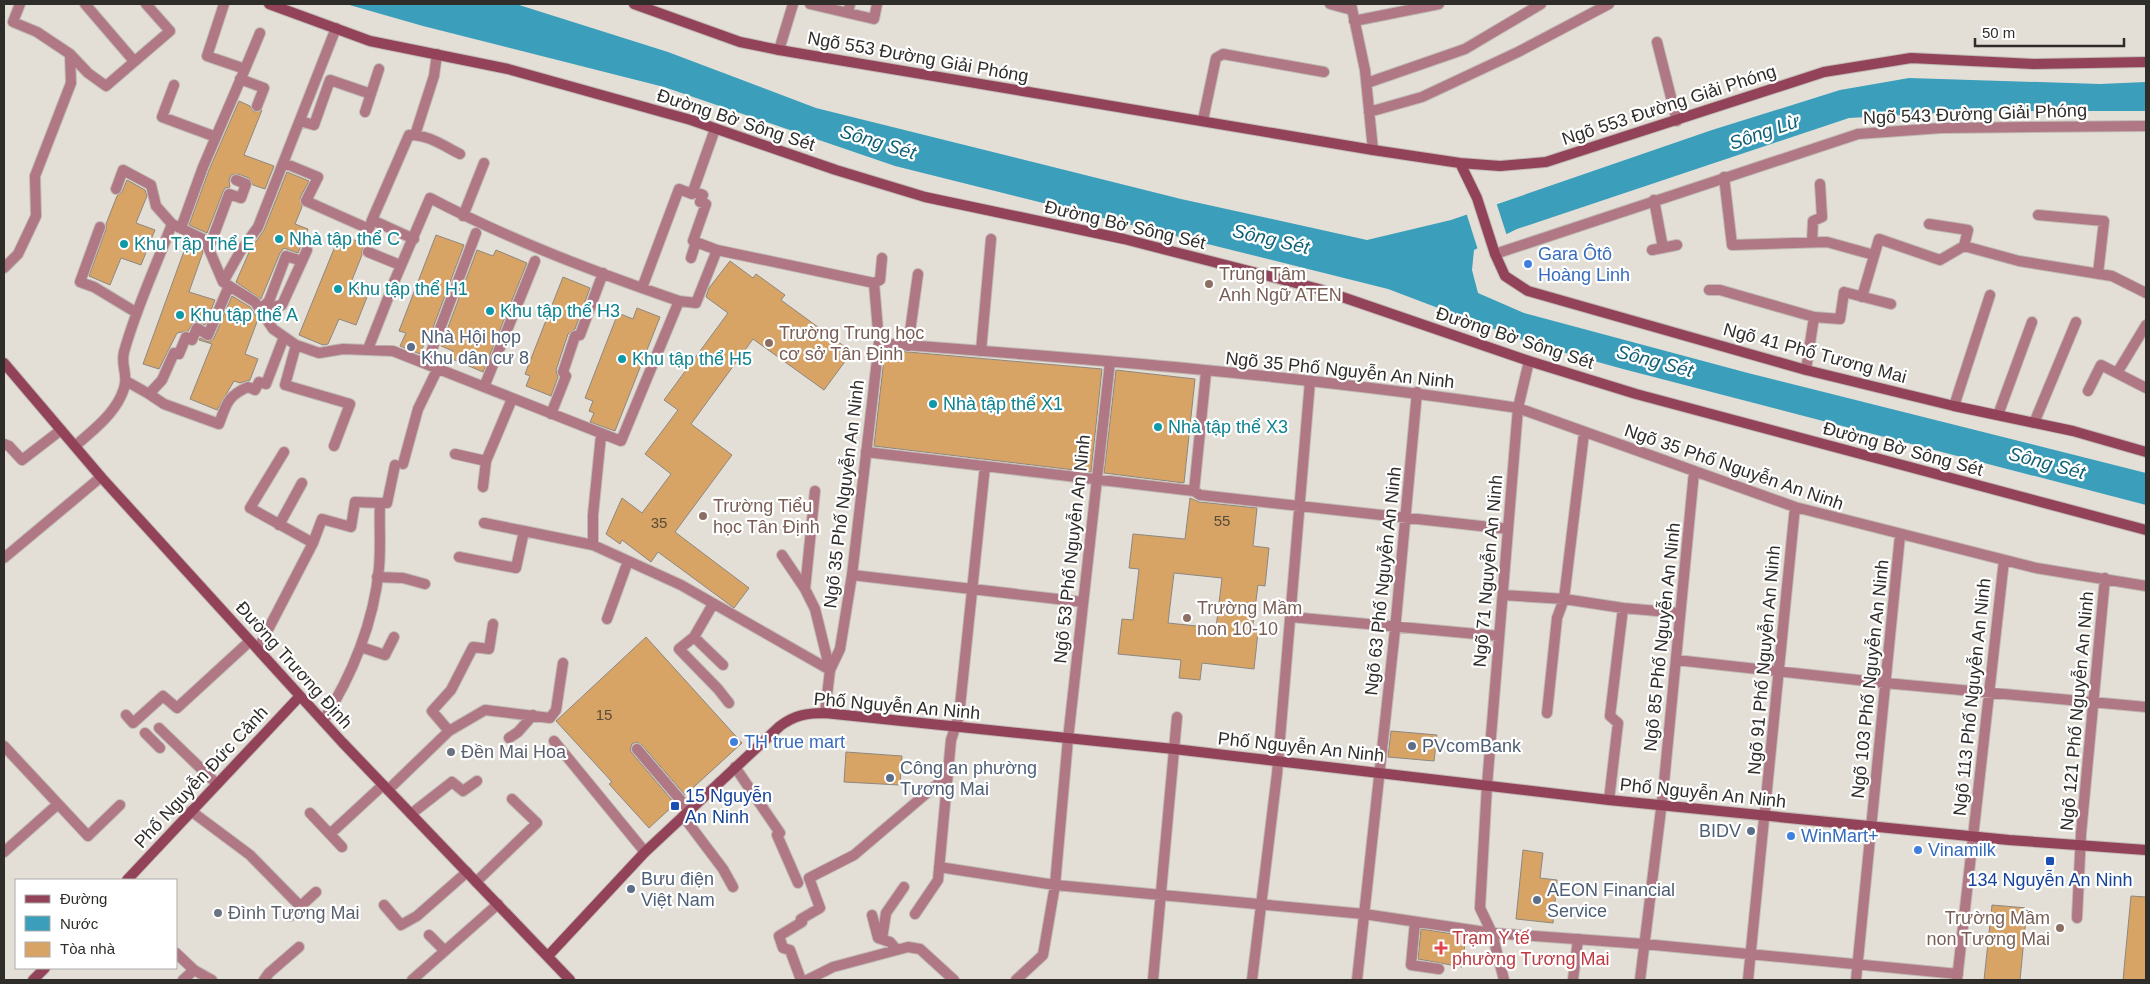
<svg xmlns="http://www.w3.org/2000/svg" width="2150" height="984" font-family="Helvetica,sans-serif">
<style>
.water{fill:#3b9fbc}
.pier{fill:#e4dfd6}
.building{fill:#d7a465;stroke:#8d8780;fill-rule:evenodd}
.lines{fill:none;stroke-linecap:round;stroke-linejoin:round}
.lane-casing{stroke:#c0bbb4;stroke-width:12}
.street-casing{stroke:#c0bbb4;stroke-width:12}
.secondary-casing{stroke:#c0bbb4;stroke-width:12}
.lane{stroke:#b07784;stroke-width:10}
.street{stroke:#b07784;stroke-width:10}
.secondary{stroke:#934359;stroke-width:10}
.culture-dot{fill:#0f9aa8;stroke:#fff;stroke-width:2}
.shop-dot{fill:#3f7fe0;stroke:#fff;stroke-width:2}
.education-dot{fill:#8d6e63;stroke:#fff;stroke-width:2}
.service-dot{fill:#5c6f8a;stroke:#fff;stroke-width:2}
.worship-dot{fill:#6b7280;stroke:#fff;stroke-width:2}
.transit-dot{fill:#1a4fb4;stroke:#fff;stroke-width:2}
.health-dot{fill:#e0444e;stroke:#fff;stroke-width:2}
.labels{text-anchor:middle;dominant-baseline:central;stroke-width:4.5;stroke-linejoin:round;paint-order:stroke}
.number-label{font-size:15px;fill:#594b39}
.street-label{font-size:18px;fill:#2f2d2a;stroke:#fff}
.culture-label{font-size:18px;fill:#0d838f;stroke:#fff;text-anchor:start}
.shop-label{font-size:18px;fill:#366cbe;stroke:#fff;text-anchor:start}
.education-label{font-size:18px;fill:#785e54;stroke:#fff;text-anchor:start}
.service-label{font-size:18px;fill:#4e5e75;stroke:#fff;text-anchor:start}
.worship-label{font-size:18px;fill:#5b616d;stroke:#fff;text-anchor:start}
.transit-label{font-size:18px;fill:#164399;stroke:#fff;text-anchor:start}
.health-label{font-size:18px;fill:#be3a42;stroke:#fff;text-anchor:start}
.water-label{font-size:19px;font-style:italic;fill:#106075;stroke:#fff}
</style>
<rect width="100%" height="100%" fill="#e4dfd6"/>
<!-- water -->
<path class="water" d="M346,4H516L668,52L816,108L1181,199L1367,240L1451,220L1712,130L1840,90L1909,78L2100,84L2146,82V111H1975L1849,118L1517,229L1474,250L1472,270L1478,293L1524,313L1748,373L2146,473V505L1623,369L1533,344L1388,289L895,166L664,87L423,26Z"/>
<!-- pier -->
<path class="pier" d="M1496,202L1507,236L1478,250L1466,212Z"/>
<!-- building -->
<path class="building" d="M239,101L250,106L254,112L262,110L244,155L274,166L265,189L253,185L249,178L238,174L231,175L229,180L230,187L225,188L223,192L207,233L189,225L209,170Z
M287,172L309,181L300,198L302,207L295,224L308,229L298,253L284,248L280,253L261,299L236,282L250,250L264,230Z
M127,180L145,190L147,196L136,223L155,230L141,265L121,258L110,285L89,276L106,229V224L117,196L122,192Z
M340,234L366,245L362,250V255L350,285L369,292L356,325L339,319L328,344L323,345L299,335Z
M436,235L464,245L428,341L426,340L420,354L400,346L406,333L399,331Z
M188,240L200,245L203,252L189,292L215,300L205,325L196,321L193,323L188,331L177,333L159,369L143,364Z
M477,250L493,256L496,250L527,263L483,372L450,358L453,351L441,346Z
M730,261L753,278L756,274L785,295L781,300L852,352L824,390L753,339L691,424L732,455L675,532L749,588L734,608L658,552L651,562L622,540L620,544L606,534L622,498L642,513L671,474L645,454L678,410L664,400L728,313L706,297L709,288Z
M563,277L590,288L575,329L568,334L556,370L558,377L551,396L526,386L530,376L525,374Z
M232,296L250,307L258,319L245,354L258,359L250,380L240,383L234,381L217,410L190,399L212,344L199,340L200,338L209,342L214,338Z
M637,308L660,317L615,431L590,422L594,413L589,411L593,401L585,398L618,313L633,319Z
M885,350L1102,369L1091,472L874,446Z
M1116,370L1195,379L1184,483L1104,473Z
M1190,498L1199,502L1257,508L1253,546L1269,548L1265,586L1258,585L1252,631L1258,632L1254,669L1202,663L1200,680L1179,678L1181,660L1118,654L1122,619L1133,620L1139,569L1129,568L1133,534L1185,539ZM1174,573L1222,578L1216,628L1168,623Z
M646,637L742,743L685,795L642,745L636,742L632,744L630,750L632,753L675,804L649,828L609,784L612,782L556,721Z
M1391,731L1437,735L1434,761L1388,757Z
M846,752L902,756L900,785L844,782Z
M1523,850L1543,853L1540,878L1557,880L1553,923L1516,919Z
M2131,896L2146,897V980H2123Z
M1992,905L2027,908L2020,980H1984Z
M1421,929L1466,936L1462,967L1418,959Z"/>
<g class="lines">
<defs>
<path id="lane" d="M20,4L13,22L37,32L70,54L88,73L106,86L170,31L146,4
M85,4L134,61
M810,4L848,13L850,4
M1330,4L1352,10
M1351,4L1365,70L1373,150
M848,13L874,19L877,4
M1354,21L1439,4
M1657,42L1677,121
M779,50L793,4
M245,69L260,33
M240,79L264,88L257,106
M1367,83L1465,49L1541,4
M174,85L162,117L216,137
M365,112L379,69
M1369,112L1422,97L1518,52L1609,4
M1203,120L1216,58L1223,54L1324,72
M300,121L314,125L330,80L371,94
M415,135L434,76L437,54
M284,163L318,177L306,201L369,229L372,220L414,239
M1724,177L1732,245L1827,242L1874,255
M116,189L123,170L151,185L156,206L172,224
M693,191L703,195L700,202L706,204L693,241L717,250
M1654,200L1663,248
M2038,215L2104,221L2098,274
M463,216L484,163
M372,220L409,135C427,134 444,146 460,154
M1929,224L1968,230L1964,246
M100,227L80,282L94,287L137,313
M181,228L203,167L245,69L207,56L224,4
M1812,242L1813,221L1822,217L1820,184
M209,248L229,194L241,198L246,184L236,180
M1652,250L1677,245
M368,252L400,265
M691,258L696,242
M4,268L18,254L36,216L35,176L71,83L70,54
M223,282L240,252L258,227L336,28
M394,282L430,198C510,240 595,272 679,301L696,303L717,250L874,283
M874,283L879,343
M874,283L880,280L882,258
M642,288L679,189L692,194L715,129
M1709,290H1720L1814,317L1840,319L1844,292L1891,304
M1862,297L1879,239L1940,260L1964,246L2019,261L2112,276L2146,293
M261,309L282,305L307,250
M261,309L269,301L286,256L302,261
M296,345L285,385L350,404L334,446
M908,346L918,274
M368,349L390,293
M981,351L991,239
M427,363L476,233
M1806,370L1814,317
M2117,373L2146,325
M126,381L149,394L162,380L174,353L179,354L186,337L192,340L197,328L208,335L229,286
M484,387L535,261
M2088,391L2101,365L2146,388
M149,394L164,404L219,424C226,405 227,396 248,387L255,390L259,382L266,384L284,337
M1954,406L1990,295
M1518,408L1795,507L2036,568L2146,586
M551,414L566,376L563,372L575,336L580,335L603,273
M1998,415L2032,322
M2034,423L2076,322
M4,444L9,446L22,460L61,430
M75,446C91,432 112,416 121,396C131,376 120,368 124,352C136,308 156,266 172,224L205,240L223,282L255,302L273,329L296,345L319,353L343,349L393,351L621,441L679,301
M284,452L250,508L313,543
M866,452L1194,491L1200,495L1508,529
M455,454L486,461
M403,464L418,409L438,368
M483,487L486,461L512,399
M1194,491L1206,372
M484,523L524,531
M279,525L302,483
M593,545V515L601,435
M782,555L805,589L815,609L830,670
M459,557L516,568L524,531L593,545L681,585L830,670
M4,558L101,477
M852,575L1083,602
M377,577L403,578L425,584
M805,589L815,491
M1503,595L1564,599L1623,608L1680,613
M713,604L694,637L679,649L718,689L729,703
M1291,617L1499,636
M607,619L628,561
M694,637L723,665
M361,647L385,655L394,637
M258,649L313,543L322,519L351,527L355,502L380,503
M1676,660L1885,683L2146,707
M1547,713L1557,618L1564,599L1584,433
M126,715L133,723L163,696L177,708L250,641
M323,721C352,676 374,622 379,568C381,547 379,525 380,503H387L395,465
M159,728L217,784
M449,731L432,711L451,690L473,647L489,649L493,624
M145,733L160,748
M509,738L518,732L533,715
M554,741L645,852
M4,746L88,836L120,805
M637,749L689,810
M735,767L780,833L777,835L798,883
M1487,785L1518,408L1529,361
M388,790L449,731L485,710L550,718L556,710L563,663
M1609,800L1618,723L1610,716L1623,608
M191,811L250,855L301,907
M310,813L342,847
M411,814L452,782L463,791L477,781
M683,816L723,869L733,887
M330,834L383,785
M4,852L58,804
M939,867L1055,885L1364,914L1492,933
M476,882L537,823L512,799
M384,905L401,925L417,916L467,872
M915,914L938,880L951,740L959,716L985,466
M872,915L878,938L890,942L897,950
M290,916L316,892
M2077,918L2081,834L2105,578
M1415,922L1411,965L1439,969
M429,935L445,951
M882,939L886,913L904,887
M1644,944L1958,974
M176,953L194,970L212,980
M183,980L194,970
M264,980L269,973L299,947
M412,980L498,904
M801,980L790,950L783,948L779,936L802,922L801,919L820,908L809,878L854,855L947,776
M807,980L833,967L908,947L920,949L954,980
M1016,980L1043,955L1055,885L1068,739L1110,362
M1153,980L1177,717
M1252,980L1277,774L1310,381
M1357,980L1395,630L1417,392
M1573,980L1578,939
M1640,980L1663,793L1694,472
M1748,980L1795,507
M1856,980L1900,535
M1957,980L2004,560"/>
<path id="street" d="M1495,254L1858,134L1941,128L2146,126
M825,713L830,670L840,649L852,575L879,343C1092,359 1307,376 1518,408
M1487,785L1480,908L1492,933L1504,980
M1492,933L1644,944"/>
<path id="secondary" d="M269,4L370,41L508,69L691,120L836,170L925,197L1124,239L1319,289L1529,361L1636,394L2146,530
M634,4L740,42L779,50L1373,150L1460,163L1500,166L1546,162L1824,72L1911,58L2034,64L2146,62
M1460,163L1477,198L1495,254L1505,276L1528,291L1806,370L1954,406L2073,431L2146,452
M4,363L101,477L342,742L570,980
M127,880L300,696
M548,956L645,852L780,726C795,715 807,713 825,713L1174,749L1609,800L2009,840L2146,850
M33,980L45,968"/>
</defs>
<!-- lane casing -->
<use href="#lane" class="lane-casing"/>
<!-- street casing -->
<use href="#street" class="street-casing"/>
<!-- secondary casing -->
<use href="#secondary" class="secondary-casing"/>
<!-- lane -->
<use href="#lane" class="lane"/>
<!-- street -->
<use href="#street" class="street"/>
<!-- secondary -->
<use href="#secondary" class="secondary"/>
</g>
<!-- markers -->
<g class="culture-dot">
<circle cx="279" cy="239" r="5"/>
<circle cx="124" cy="244" r="5"/>
<circle cx="338" cy="289" r="5"/>
<circle cx="490" cy="311" r="5"/>
<circle cx="180" cy="315" r="5"/>
<circle cx="622" cy="359" r="5"/>
<circle cx="933" cy="404" r="5"/>
<circle cx="1158" cy="427" r="5"/>
</g>
<g class="shop-dot">
<circle cx="1528" cy="264" r="5"/>
<circle cx="734" cy="742" r="5"/>
<circle cx="1791" cy="836" r="5"/>
<circle cx="1918" cy="850" r="5"/>
</g>
<g class="education-dot">
<circle cx="1209" cy="284" r="5"/>
<circle cx="769" cy="343" r="5"/>
<circle cx="703" cy="516" r="5"/>
<circle cx="1187" cy="618" r="5"/>
<circle cx="2060" cy="928" r="5"/>
</g>
<g class="service-dot">
<circle cx="411" cy="347" r="5"/>
<circle cx="1412" cy="746" r="5"/>
<circle cx="890" cy="778" r="5"/>
<circle cx="1751" cy="831" r="5"/>
<circle cx="631" cy="889" r="5"/>
<circle cx="1537" cy="900" r="5"/>
</g>
<g class="worship-dot">
<circle cx="451" cy="752" r="5"/>
<circle cx="218" cy="913" r="5"/>
</g>
<g class="transit-dot">
<rect x="670" y="801" width="10" height="10" rx="2.5"/>
<rect x="2045" y="856" width="10" height="10" rx="2.5"/>
</g>
<path class="health-dot" d="M1438.5 940.5h5v5h5v5h-5v5h-5v-5h-5v-5h5z"/>
<g class="labels">
<!-- number labels -->
<g class="number-label">
<text x="1222" y="520">55</text>
<text x="659" y="522">35</text>
<text x="604" y="714">15</text>
</g>
<!-- street labels -->
<g class="street-label">
<text transform="translate(918 57) rotate(10)">Ngõ 553 Đường Giải Phóng</text>
<text transform="translate(1669 105) rotate(-18)">Ngõ 553 Đường Giải Phóng</text>
<text transform="translate(1975 114) rotate(-2)">Ngõ 543 Đường Giải Phóng</text>
<text transform="translate(736 120) rotate(18)">Đường Bờ Sông Sét</text>
<text transform="translate(1125 225) rotate(13)">Đường Bờ Sông Sét</text>
<text transform="translate(1515 338) rotate(18)">Đường Bờ Sông Sét</text>
<text transform="translate(1815 353) rotate(15)">Ngõ 41 Phố Tương Mai</text>
<text transform="translate(1340 370) rotate(6)">Ngõ 35 Phố Nguyễn An Ninh</text>
<text transform="translate(1903 449) rotate(15)">Đường Bờ Sông Sét</text>
<text transform="translate(1734 467) rotate(19)">Ngõ 35 Phố Nguyễn An Ninh</text>
<text transform="translate(844 494) rotate(-83)">Ngõ 35 Phố Nguyễn An Ninh</text>
<text transform="translate(1072 549) rotate(-84)">Ngõ 53 Phố Nguyễn An Ninh</text>
<text transform="translate(1488 571) rotate(-85)">Ngõ 71 Nguyễn An Ninh</text>
<text transform="translate(1383 581) rotate(-84)">Ngõ 63 Phố Nguyễn An Ninh</text>
<text transform="translate(1662 637) rotate(-84)">Ngõ 85 Phố Nguyễn An Ninh</text>
<text transform="translate(1764 660) rotate(-85)">Ngõ 91 Phố Nguyễn An Ninh</text>
<text transform="translate(294 665) rotate(48)">Đường Trương Định</text>
<text transform="translate(1870 679) rotate(-84)">Ngõ 103 Phố Nguyễn An Ninh</text>
<text transform="translate(1972 697) rotate(-84)">Ngõ 113 Phố Nguyễn An Ninh</text>
<text transform="translate(897 706) rotate(5)">Phố Nguyễn An Ninh</text>
<text transform="translate(2077 711) rotate(-85)">Ngõ 121 Phố Nguyễn An Ninh</text>
<text transform="translate(1301 747) rotate(6)">Phố Nguyễn An Ninh</text>
<text transform="translate(201 777) rotate(-47)">Phố Nguyễn Đức Cảnh</text>
<text transform="translate(1703 793) rotate(6)">Phố Nguyễn An Ninh</text>
</g>
<!-- culture labels -->
<g class="culture-label">
<text x="289" y="239">Nhà tập thể C</text>
<text x="134" y="244">Khu Tập Thể E</text>
<text x="348" y="289">Khu tập thể H1</text>
<text x="500" y="311">Khu tập thể H3</text>
<text x="190" y="315">Khu tập thể A</text>
<text x="632" y="359">Khu tập thể H5</text>
<text x="943" y="404">Nhà tập thể X1</text>
<text x="1168" y="427">Nhà tập thể X3</text>
</g>
<!-- shop labels -->
<g class="shop-label">
<text x="1538" y="254">Gara Ôtô<tspan x="1538" dy="21">Hoàng Linh</tspan></text>
<text x="744" y="742">TH true mart</text>
<text x="1801" y="836">WinMart+</text>
<text x="1928" y="850">Vinamilk</text>
</g>
<!-- education labels -->
<g class="education-label">
<text x="1219" y="274">Trung Tâm<tspan x="1219" dy="21">Anh Ngữ ATEN</tspan></text>
<text x="779" y="333">Trường Trung học<tspan x="779" dy="21">cơ sở Tân Định</tspan></text>
<text x="713" y="506">Trường Tiểu<tspan x="713" dy="21">học Tân Định</tspan></text>
<text x="1197" y="608">Trường Mầm<tspan x="1197" dy="21">non 10-10</tspan></text>
<text x="2050" y="918" text-anchor="end">Trường Mầm<tspan x="2050" dy="21">non Tương Mai</tspan></text>
</g>
<!-- service labels -->
<g class="service-label">
<text x="421" y="337">Nhà Hội họp<tspan x="421" dy="21">Khu dân cư 8</tspan></text>
<text x="1422" y="746">PVcomBank</text>
<text x="900" y="768">Công an phường<tspan x="900" dy="21">Tương Mai</tspan></text>
<text x="1741" y="831" text-anchor="end">BIDV</text>
<text x="641" y="879">Bưu điện<tspan x="641" dy="21">Việt Nam</tspan></text>
<text x="1547" y="890">AEON Financial<tspan x="1547" dy="21">Service</tspan></text>
</g>
<!-- worship labels -->
<g class="worship-label">
<text x="461" y="752">Đền Mai Hoa</text>
<text x="228" y="913">Đình Tương Mai</text>
</g>
<!-- transit labels -->
<g class="transit-label">
<text x="685" y="796">15 Nguyễn<tspan x="685" dy="21">An Ninh</tspan></text>
<text x="2050" y="880" text-anchor="middle">134 Nguyễn An Ninh</text>
</g>
<!-- health labels -->
<g class="health-label">
<text x="1452" y="938">Trạm Y tế<tspan x="1452" dy="21">phường Tương Mai</tspan></text>
</g>
<!-- water labels -->
<g class="water-label">
<text transform="translate(1764 132) rotate(-19)">Sông Lừ</text>
<text transform="translate(878 142) rotate(17)">Sông Sét</text>
<text transform="translate(1271 239) rotate(13)">Sông Sét</text>
<text transform="translate(1655 361) rotate(15)">Sông Sét</text>
<text transform="translate(2047 463) rotate(15)">Sông Sét</text>
</g>
</g>
<!-- border -->
<rect width="2150" height="984" fill="none" stroke="#2f2d2a" stroke-width="10"/>
<!-- legend -->
<rect x="15" y="879" width="162" height="90" fill="#ffffff" stroke="#acabaa"/>
<rect x="25" y="895" width="25" height="8" fill="#934359" stroke="#acabaa"/>
<text x="60" y="904" font-size="15" fill="#2f2d2a">Đường</text>
<rect x="25" y="916" width="25" height="15" fill="#3b9fbc" stroke="#acabaa"/>
<text x="60" y="929" font-size="15" fill="#2f2d2a">Nước</text>
<rect x="25" y="942" width="25" height="15" fill="#d7a465" stroke="#acabaa"/>
<text x="60" y="954" font-size="15" fill="#2f2d2a">Tòa nhà</text>
<!-- scale -->
<path d="M1975 38v8h149v-8" fill="none" stroke="#2f2d2a" stroke-width="2.5"/>
<text x="1982" y="38" font-size="15" fill="#2f2d2a" stroke="#ffffff" stroke-width="4" paint-order="stroke">50 m</text>
</svg>
